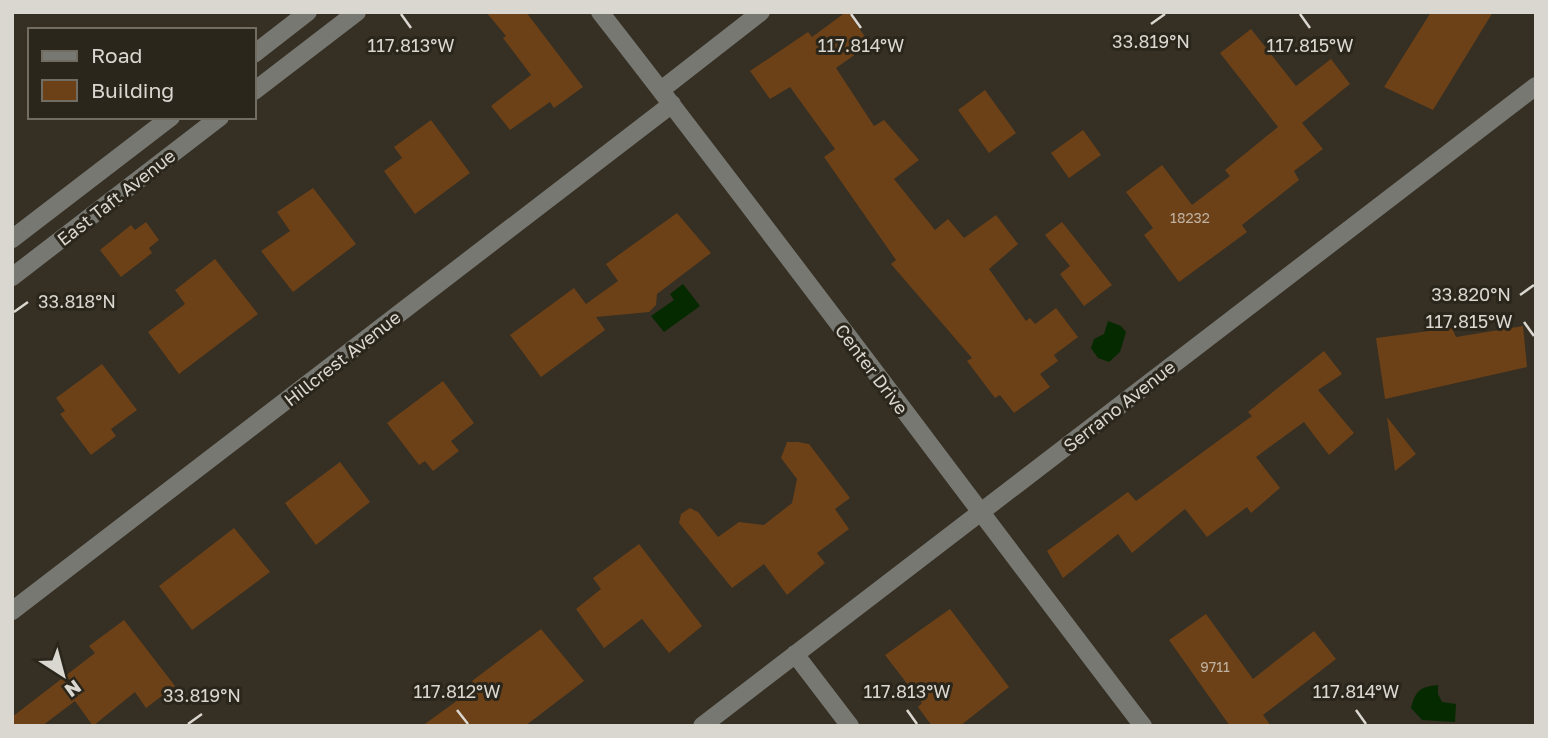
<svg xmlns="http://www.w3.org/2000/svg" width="1548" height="738" font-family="'Golos Text',sans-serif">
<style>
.water{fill:#062a00}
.building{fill:#6d4117}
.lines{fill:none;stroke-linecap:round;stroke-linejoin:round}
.minor{stroke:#777872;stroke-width:18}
.ticks{fill:none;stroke:#dad7d0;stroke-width:2.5}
.labels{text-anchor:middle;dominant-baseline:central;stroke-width:6;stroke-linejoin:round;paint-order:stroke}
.number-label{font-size:14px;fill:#bfb2a2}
.street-label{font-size:18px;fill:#dad7d0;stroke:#2b261b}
.ticks-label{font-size:18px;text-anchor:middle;fill:#dad7d0;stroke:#2b261b;stroke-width:6;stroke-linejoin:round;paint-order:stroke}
</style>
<rect width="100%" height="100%" fill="#352f24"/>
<!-- water -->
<path class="water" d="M683,284L700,306L664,332L651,316L674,300L670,294Z
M1108,321L1121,326L1126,332L1120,352L1109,362L1098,358L1091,348L1094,339L1104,334Z
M1438,685V694L1442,702L1456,704L1455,722L1422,720L1411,708C1416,690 1420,687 1438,685Z"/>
<!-- building -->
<path class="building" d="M486,12H526L583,87L554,108L550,102L510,130L491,106L531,75L503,38L506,36Z
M846,12H848L870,44L836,68L874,126L884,120L919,160L894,179L935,230L948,219L964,238L996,215L1018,244L989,269L1026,321L1030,318L1035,324L1056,308L1078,337L1054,355L1058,361L1040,374L1050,387L1014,413L1000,395L995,398L967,361L972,358L891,264L896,260L824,157L835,149L790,87L770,99L750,71L808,32L812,37Z
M1431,12H1493L1433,110L1384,87Z
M1251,29L1296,86L1331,59L1350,84L1302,123L1323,149L1294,171L1299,180L1242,225L1247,232L1179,282L1144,235L1153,228L1126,192L1162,165L1192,205L1230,176L1225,170L1278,127L1220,53Z
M985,90L1016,133L989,153L958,110Z
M431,120L470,173L415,214L384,171L402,158L394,147Z
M1083,130L1101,155L1069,178L1051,153Z
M313,188L356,244L293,292L261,251L290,231L277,212Z
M677,213L711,253L657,294L656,305L649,312L596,317L605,330L541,377L510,335L574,288L586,304L618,281L606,264Z
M146,222L159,240L149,248L152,253L121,277L100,250L131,225L135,230Z
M1062,222L1112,285L1084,306L1060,274L1070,266L1045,235Z
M215,259L258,314L179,374L148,332L185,304L175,290Z
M1523,326L1527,367L1385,399L1376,338L1452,328L1456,337Z
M1324,351L1342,374L1318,390L1354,433L1329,455L1304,422L1256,457L1280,488L1251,513L1247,507L1207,537L1185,509L1132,553L1118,534L1063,578L1047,551L1128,492L1136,501L1252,416L1248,412Z
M102,364L137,410L111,429L116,436L91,455L60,414L65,411L56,398Z
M443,381L474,423L451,441L459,451L433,471L425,461L419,465L387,423Z
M1387,417L1416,454L1395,471Z
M787,442H798L809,444L850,498L835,509L849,529L817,553L825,563L787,595L764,564L732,588L679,523L681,514L690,508L698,512L718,537L739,522L764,525L792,503L797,479L781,458Z
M340,462L370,502L316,545L285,503Z
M234,528L270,572L192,630L159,586Z
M639,544L702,626L669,653L642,619L604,648L576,609L601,589L593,578Z
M950,609L1009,687L960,726H932L918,707L922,703L885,655Z
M1206,614L1253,679L1314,631L1336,659L1263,715L1271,726H1230L1169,640Z
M124,620L175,686L146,708L135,692L93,726L75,701L42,726H12V717L95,653L89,646Z
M541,629L584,681L525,726H422L476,687L472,681Z"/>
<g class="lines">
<!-- minor -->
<path class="minor" d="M600,12C784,248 962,489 1143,726
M254,54L308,12
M661,90L761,12
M254,91L357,12
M12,239L171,117
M12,277L220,117
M12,611L672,104
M795,654L850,726
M702,726L1536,86"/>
</g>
<!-- ticks -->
<path class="ticks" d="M401,14L411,28M851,14L861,28M1300,14L1310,28M1151,24L1165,14M1520,295L1534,285M14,312L28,302M1524,322L1534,336M457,710L468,724M907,710L917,724M1356,710L1366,724M188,724L202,714"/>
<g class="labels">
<!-- number labels -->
<g class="number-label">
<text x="1190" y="217">18232</text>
<text x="1215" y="666">9711</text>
</g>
<!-- street labels -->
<g class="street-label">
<text transform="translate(116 197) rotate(-38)">East Taft Avenue</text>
<text transform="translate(342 358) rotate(-38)">Hillcrest Avenue</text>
<text transform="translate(872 369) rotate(53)">Center Drive</text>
<text transform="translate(1119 406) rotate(-38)">Serrano Avenue</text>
</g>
</g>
<g class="ticks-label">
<text x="1151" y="48">33.819°N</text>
<text x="411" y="52">117.813°W</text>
<text x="861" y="52">117.814°W</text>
<text x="1310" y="52">117.815°W</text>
<text x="1471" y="301">33.820°N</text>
<text x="77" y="308">33.818°N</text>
<text x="1469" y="328">117.815°W</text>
<text x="457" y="698">117.812°W</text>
<text x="907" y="698">117.813°W</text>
<text x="1356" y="698">117.814°W</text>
<text x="202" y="702">33.819°N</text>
</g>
<!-- border -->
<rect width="1548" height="738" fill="none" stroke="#dad7d0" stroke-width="28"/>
<!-- legend -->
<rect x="28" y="28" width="228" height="91" fill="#2b261b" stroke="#716d63" stroke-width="2"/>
<rect x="42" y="51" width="35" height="10" fill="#777872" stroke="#716d63" stroke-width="2"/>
<text x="91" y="63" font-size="21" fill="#dad7d0">Road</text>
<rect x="42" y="80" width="35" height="21" fill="#6d4117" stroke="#716d63" stroke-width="2"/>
<text x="91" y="98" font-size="21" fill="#dad7d0">Building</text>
<!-- north arrow -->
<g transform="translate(63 675) rotate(144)" stroke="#2b261b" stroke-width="5" paint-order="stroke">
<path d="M0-5L12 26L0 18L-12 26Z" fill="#dad7d0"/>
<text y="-10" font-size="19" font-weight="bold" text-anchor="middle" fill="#dad7d0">N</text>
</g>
</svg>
